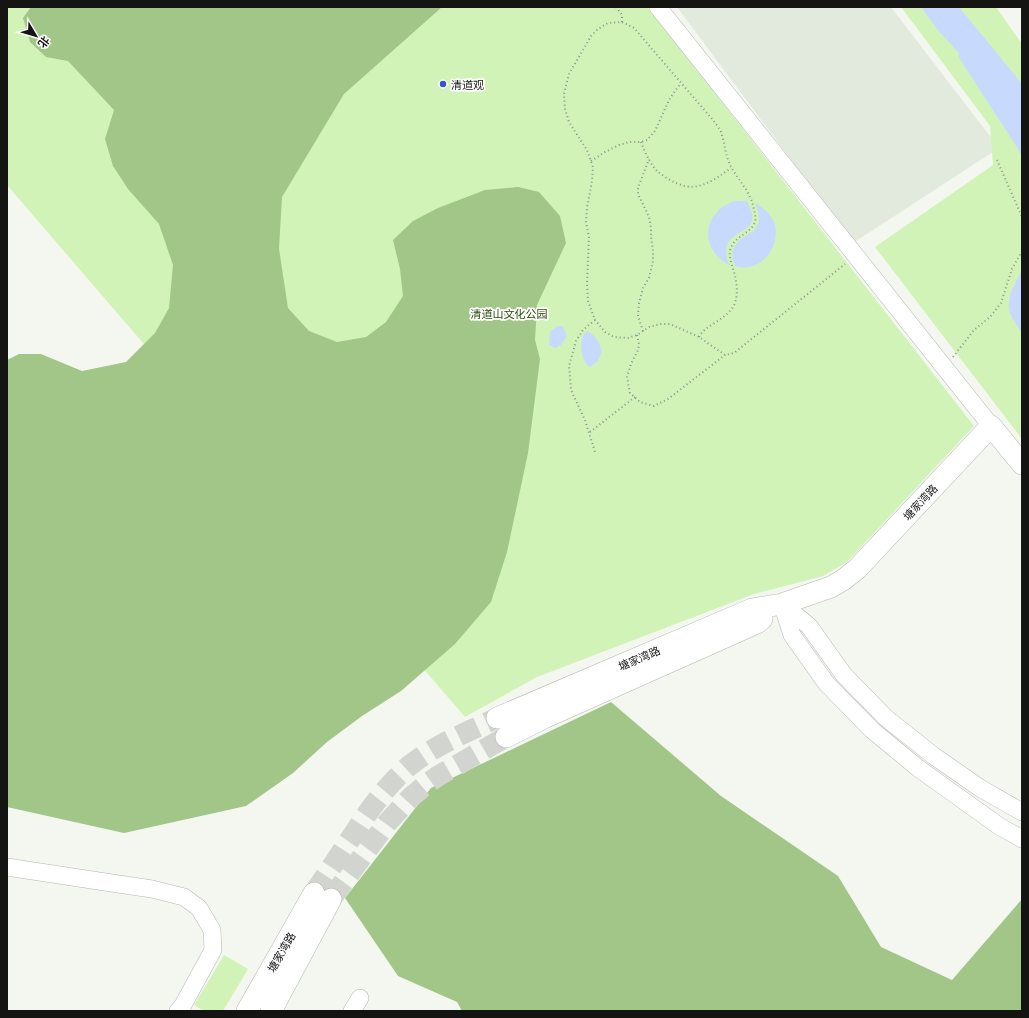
<svg xmlns="http://www.w3.org/2000/svg" width="1029" height="1018" font-family="Manrope,'Noto Sans SC',sans-serif">
<style>
.built{fill:#e2eadd}
.green{fill:#d1f3b8}
.forest{fill:#a2c588}
.water{fill:#c8d9fe}
.lines{fill:none;stroke-linecap:round;stroke-linejoin:round}
.canal{stroke:#c8d9fe;stroke-width:12}
.major-tunnel{stroke:#d2d5cf;stroke-width:21;stroke-dasharray:21 10;stroke-linecap:butt}
.minor-casing{stroke:#b4b7b1;stroke-width:18}
.major-casing{stroke:#b4b7b1;stroke-width:22}
.path{stroke:#8e908c;stroke-width:2;stroke-dasharray:1 3;stroke-linecap:butt}
.minor{stroke:#fff;stroke-width:17}
.major{stroke:#fff;stroke-width:21}
.poi-dot{fill:#3258c8;stroke:#fff;stroke-width:1.5}
.labels{text-anchor:middle;dominant-baseline:central;stroke-width:3.5;stroke-linejoin:round;paint-order:stroke}
.poi-label{font-size:11px;fill:#141513;stroke:#fff;text-anchor:start}
.park-label{font-size:11px;fill:#2c4b0a;stroke:#fff}
.street-label{font-size:11px;fill:#141513;stroke:#fff}
</style>
<rect width="100%" height="100%" fill="#f3f7f0"/>
<!-- built -->
<path class="built" d="M677,7H891L999,148L853,243Z"/>
<!-- green -->
<path class="green" d="M7,7H648L974,426L847,562L823,576L754,594L537,677L465,717L7,185Z
M901,7H996L1022,44V439L875,247L993,165L990,126Z
M224,955L248,969L223,1011H204L194,1005Z"/>
<!-- forest -->
<path class="forest" d="M31,7H442L344,94L282,197L279,249L288,308L309,331L337,342L366,337L386,322L403,296L400,269L393,240L413,221L438,208L485,190L518,187L539,192L560,216L566,243L537,305L535,340L540,359L528,453L507,552L491,602L455,644L401,691L362,716L327,742L293,773L246,806L124,833L7,807V360L19,354H41L82,371L126,362L155,333L169,308L173,265L159,224L128,189L113,166L105,139L114,110L68,61L46,57L30,42L23,18Z
M611,702L721,796L838,876L881,947L952,980L1022,899V1011H462L457,1002L398,976L345,898L431,788Z"/>
<!-- water -->
<path class="water" d="M921,7H959L1022,84V156L1018,150L1010,118L996,94L937,29Z
M734,201H747C765,234 734,226 727,246C725,252 727,259 729,265C708,254 700,229 718,211C722,206 728,204 734,201Z
M755,203C762,207 769,212 773,220C781,237 771,260 753,266C747,268 741,268 735,266C729,252 734,242 747,235C751,232 756,230 758,224C761,217 757,210 755,203Z
M1022,270V333C1018,327 1013,320 1010,313C1005,300 1016,281 1022,270Z
M557,326H563L567,336L561,345L555,348L549,345L550,332Z
M586,331C596,335 599,341 602,351L598,361L590,367C580,360 578,340 586,331Z"/>
<g class="lines">
<!-- canal -->
<path class="canal" d="M965,56L1022,144"/>
<!-- major-tunnel -->
<path class="major-tunnel" d="M314,893C327,874 340,854 353,835C369,810 386,786 409,766C435,745 467,732 497,718
M331,899L387,823L410,798L424,786L438,776L506,737"/>
<defs>
<path id="minor" d="M658,7L991,426
M782,604L792,635L826,683L872,730L918,768L999,826L1022,839
M782,604L809,626L844,675L886,718L934,756L980,788L1022,812
M7,867L105,882L152,889L184,897L199,908L212,930L213,950L183,1005L178,1011
M352,1011L360,998"/>
<path id="major" d="M497,718L752,609L782,604L831,587L843,580L857,569L991,426L1022,464
M506,737L544,718L757,623L762,619
M247,1011L314,893
M271,1011L331,899"/>
</defs>
<!-- minor casing -->
<use href="#minor" class="minor-casing"/>
<!-- major casing -->
<use href="#major" class="major-casing"/>
<!-- path -->
<path class="path" d="M616,7L622,15V22
M641,142C645,152 649,162 656,170C666,179 685,190 698,186C711,183 721,175 731,168
M997,160L1022,217
M591,161L605,152L619,145L629,142H641L647,140L655,131L669,100L675,91L681,83
M595,320L583,330L576,341L569,366L571,390L585,420L595,452
M643,331L638,316L639,303L643,288L649,278L653,261V251L651,236V228L649,217L638,194V188L649,159
M637,335L639,344L638,350L631,364L627,377L630,393L640,402L654,406L668,399L725,355
M699,337C705,325 724,321 733,307C739,297 737,283 734,272C732,265 729,258 730,251C733,236 751,234 755,222C756,218 755,214 754,210C753,204 751,198 748,193C742,182 733,173 729,162C725,153 725,144 722,135C721,130 716,124 713,120L634,28L622,22L608,23L598,29L591,36L569,74L564,94L565,109L569,122L587,150L593,167L592,181L587,208L586,222L589,237L587,283L588,301L595,320L605,332L614,337L628,338L637,335L649,327L660,324H670L699,337L725,355L734,353L845,264
M953,357L974,330L990,317L1001,303L1012,269L1022,251
M590,432L635,397"/>
<!-- minor -->
<use href="#minor" class="minor"/>
<!-- major -->
<use href="#major" class="major"/>
</g>
<!-- markers -->
<circle class="poi-dot" cx="443" cy="84" r="4"/>
<g class="labels">
<!-- poi labels -->
<g class="poi-label">
<text x="451" y="84">清道观</text>
</g>
<!-- park labels -->
<g class="park-label">
<text x="509" y="313">清道山文化公园</text>
</g>
<!-- street labels -->
<g class="street-label">
<text transform="translate(920 502) rotate(-47)">塘家湾路</text>
<text transform="translate(639 658) rotate(-23)">塘家湾路</text>
<text transform="translate(281 952) rotate(-60)">塘家湾路</text>
</g>
</g>
<!-- border -->
<rect width="1029" height="1018" fill="none" stroke="#141513" stroke-width="16"/>
<!-- north arrow -->
<g transform="translate(36 36) rotate(128)" stroke="#ffffff" stroke-width="3" paint-order="stroke">
<path d="M0-3L7 15L0 10L-7 15Z" fill="#141513"/>
<text y="-6" font-size="11" font-weight="bold" text-anchor="middle" fill="#141513">北</text>
</g>
</svg>
